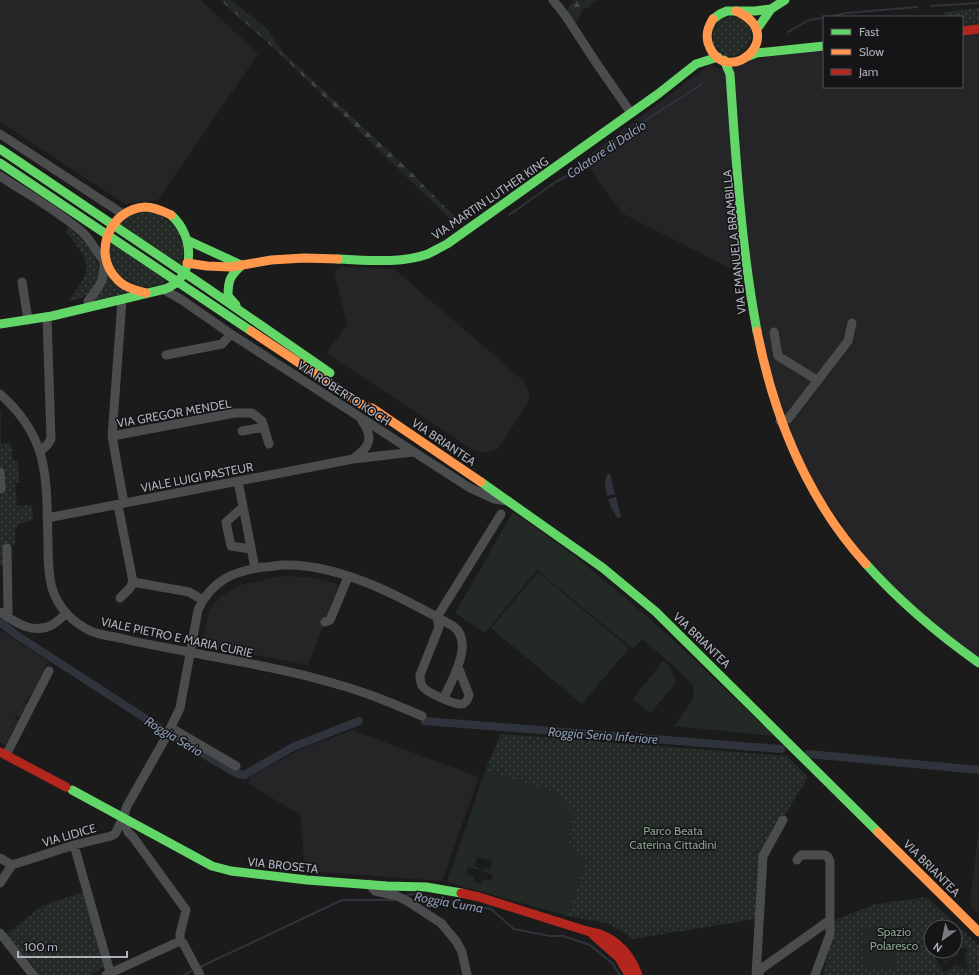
<svg xmlns="http://www.w3.org/2000/svg" width="979" height="975" font-family="Cabin,sans-serif">
<style>
.built{fill:#252527}
.green{fill:url(#green-dots);fill-rule:evenodd}
.forest{fill:url(#forest-firs)}
.pitch{fill:#232a25;fill-rule:evenodd}
.water{fill:#2f343c}
.lines{fill:none;stroke-linecap:round;stroke-linejoin:round}
.stream{stroke:#2f343c;stroke-width:2}
.canal{stroke:#2f343c;stroke-width:8}
.street{stroke:#4b4c4d;stroke-width:9}
.fast{stroke:#63d668;stroke-width:9}
.slow{stroke:#ff974d;stroke-width:9}
.jam{stroke:#b3261e;stroke-width:9}
.labels{text-anchor:middle;dominant-baseline:central;stroke-width:3;stroke-linejoin:round;paint-order:stroke}
.street-label{font-size:12px;fill:#aeb0ba;stroke:#151517}
.park-label{font-size:12px;fill:#87a38d;stroke:#151517}
.water-label{font-size:13px;font-style:italic;fill:#8999b1;stroke:#151517}
</style>
<defs>
<pattern id="green-dots" width="8" height="8" patternUnits="userSpaceOnUse"><rect width="8" height="8" fill="#232a25"/><path d="M2 2h.1M6 6h.1" fill="none" stroke="#404643" stroke-width="1.8" stroke-linecap="round"/></pattern>
<pattern id="forest-firs" width="22" height="20" patternUnits="userSpaceOnUse"><rect width="22" height="20" fill="#232a25"/><path d="M5 1l3.5 6h-7zM16 11l3.5 6h-7z" fill="#404643"/></pattern>
</defs>
<rect width="100%" height="100%" fill="#1b1b1b"/>
<!-- built -->
<path class="built" d="M0,0H201L258,54L158,200L125,204L0,122Z
M979,22V658L907,602L849,541L841,522L816,490L799,457L737,272L622,213L583,160L710,64L721,69L741,65L750,60L804,51L824,48V87H962V23Z
M341,267L394,269L525,382L530,394L528,403L498,449L484,453L473,450L326,353L347,325L335,275V270Z
M283,576L309,577L335,583L339,587L308,665L202,645L209,610L221,596L240,585Z
M0,630L48,661L31,696H29L25,702L28,704L20,717L17,715L15,719L18,721L5,745L0,742Z
M352,730L479,777L442,881L305,871L300,815L249,784L251,776L297,751Z
M979,825V914L970,905Z"/>
<!-- green -->
<path class="green" d="M979,8V22L962,23V17H946L944,12Z
M734,16C737,17 742,19 745,21C762,36 742,65 722,54C719,52 716,48 713,45V28L721,18Z
M153,210L178,227L185,245L181,265L117,222L123,217Z
M69,228C85,243 109,263 94,287C87,297 79,300 68,301C80,283 96,271 79,249C75,242 71,237 65,232Z
M108,239L168,280L159,285L147,287L138,286L118,275L109,257Z
M107,272L131,292L90,302Z
M1,412V443H11L13,460L18,461L19,482L15,484L17,506L32,505L33,520L20,523L15,530V545L4,547L5,566H0V413Z
M501,734L787,756L808,777L760,856L756,919L633,939L610,924L568,916L586,859L568,845L574,814L552,791L485,771Z
M84,892L105,966L91,975H38L6,934L44,905Z
M927,897L979,946V975H823L835,920L876,904ZM931,927H955V942L962,945L969,951L967,958L971,966L970,970L966,971L957,968L944,975L940,972L934,959L936,955L942,951H931Z"/>
<!-- forest -->
<path class="forest" d="M220,0H230L267,28L276,43L286,55L412,173L442,204L462,223H454L280,54Z
M574,0H598L591,4L588,8H583L579,19L574,22L567,9Z"/>
<!-- pitch -->
<path class="pitch" d="M513,512C533,526 553,540 573,555C644,610 709,673 774,736L674,726L694,698L693,686L679,670L642,639L633,649L537,570L485,633L455,613Z
M538,572L629,648L582,704L491,628Z
M663,661L669,666L676,682L651,713L633,699Z
M485,771L552,791L574,814L568,844L586,859L568,916L447,882ZM477,857L492,861L490,870L484,868L483,872L493,874L491,881L484,879L482,884L473,882L474,877L466,874L468,867L479,870L480,868L474,866Z
M862,927H895V970H862V949H889L862,948Z
M955,942C965,948 972,944 967,958L971,966V968L966,971L957,968L944,975L940,972L934,959C935,953 941,951 947,951L938,956L936,959L944,972L956,965L966,969L968,968L964,958L967,950L964,947L960,948L957,955L946,963L944,962V960L947,961L955,955Z"/>
<!-- water -->
<path class="water" d="M610,473L615,494L607,496L605,483L607,475Z
M616,497L621,517L617,518L611,507L608,499Z"/>
<g class="lines">
<!-- stream -->
<path class="stream" d="M931,6L979,3
M828,17L847,13L917,7
M788,32L809,20L824,18
M509,215L557,181L576,171L632,129L702,84
M405,896L411,894L427,896L491,909L514,929L550,936H563L590,945L612,963L620,975
M200,967L342,900H395
M184,975L191,971"/>
<!-- canal -->
<path class="canal" d="M1,623L15,634L174,737L238,774L244,775L293,747L359,721
M425,721L781,749
M808,754L979,770"/>
<!-- street -->
<path class="street" d="M553,0L565,15L597,64L631,113
M0,134L123,214
M0,176C27,194 57,210 82,232C91,240 96,252 104,261C104,282 101,285 88,301
M22,282L28,320
M163,289L182,300L231,334L470,488L494,499L508,501
M122,300L112,436L124,503
M774,332L778,356L817,380
M166,355L222,344L231,334
M0,394C51,439 46,480 48,542C48,558 48,573 52,588C58,608 74,624 93,632C101,635 111,636 120,638C148,645 176,649 204,655C248,663 293,671 336,684C366,692 394,704 422,716
M780,421L788,419L848,341L852,323
M242,431L264,427
M112,436L235,413H252L262,421L269,444
M40,452L48,444L51,439L47,317
M354,458C370,447 374,438 362,421
M0,472L1,489
M238,481L255,568
M118,505L133,582L130,588L120,598
M243,507L226,522L231,546L251,549
M47,518L353,459L413,452
M133,582L189,592L203,600
M0,612C15,622 33,635 52,625C57,622 62,617 66,614
M7,616L8,612L7,548
M437,617L439,627L420,675C420,679 420,683 423,687C426,692 455,705 461,704C466,704 468,699 469,695L458,667
M437,617L501,514
M325,622L330,620L348,577
M171,728L236,766
M6,755L49,671
M123,818L128,832L133,837L186,910L180,934V941L183,943L200,975
M74,845L110,972
M0,858L12,865L0,883
M797,860L801,855H825L828,857L830,862V934L815,975
M12,865L74,845L111,836L115,834L123,818L127,806L166,737L180,708L198,610C211,581 233,571 264,567C271,567 278,565 285,565C342,564 405,599 453,626C475,642 452,679 444,698
M369,884L375,891L397,896L407,901L441,923L456,941L462,952L467,975
M0,933L33,975
M106,975L180,941
M756,975L763,856L783,820
M758,975L761,969L830,920"/>
<!-- fast -->
<path class="fast" d="M713,19L720,14L727,11H755L771,9
M757,29L771,9L785,0
M746,57L757,53L824,46
M724,60L730,74C736,160 741,246 757,331
M0,149L207,288L330,373
M0,163L251,331
M189,241L239,264
M338,259C367,260 400,264 428,254C434,251 441,247 447,244L658,94L696,64L718,57
M236,305L228,296C228,280 230,276 242,265
M0,324L52,316L165,289C197,277 194,235 171,215
M481,482L603,568L656,612L878,832
M866,564C900,602 938,634 979,663
M72,790L212,866L231,871L307,880L387,886L426,887L461,893"/>
<!-- slow -->
<path class="slow" d="M713,19C707,28 705,38 710,48C730,88 789,34 736,11
M187,263L207,266L231,267L271,260L304,258L338,259
M146,293C135,290 123,287 116,278C92,253 110,209 145,207C154,207 163,211 171,215
M251,331L364,406L372,408L481,482
M757,331C774,417 806,498 866,564
M878,832L979,932"/>
<!-- jam -->
<path class="jam" d="M962,31L979,29
M0,752L66,787
M461,893L479,897L587,931C613,935 629,951 638,975
M593,935L619,958L629,975"/>
</g>
<g class="labels">
<!-- street labels -->
<g class="street-label">
<text transform="translate(490 198) rotate(-34)">VIA MARTIN LUTHER KING</text>
<text transform="translate(734 242) rotate(-96)">VIA EMANUELA BRAMBILLA</text>
<text transform="translate(344 393) rotate(33)">VIA ROBERTO KOCH</text>
<text transform="translate(174 413) rotate(-10)">VIA GREGOR MENDEL</text>
<text transform="translate(444 442) rotate(34)">VIA BRIANTEA</text>
<text transform="translate(197 477) rotate(-11)">VIALE LUIGI PASTEUR</text>
<text transform="translate(177 637) rotate(12)">VIALE PIETRO E MARIA CURIE</text>
<text transform="translate(702 640) rotate(44)">VIA BRIANTEA</text>
<text transform="translate(69 835) rotate(-16)">VIA LIDICE</text>
<text transform="translate(283 865) rotate(6)">VIA BROSETA</text>
<text transform="translate(932 868) rotate(45)">VIA BRIANTEA</text>
</g>
<!-- park labels -->
<g class="park-label">
<text x="673" y="830">Parco Beata<tspan x="673" dy="14">Caterina Cittadini</tspan></text>
<text x="894" y="931">Spazio<tspan x="894" dy="14">Polaresco</tspan></text>
</g>
<!-- water labels -->
<g class="water-label">
<text transform="translate(606 149) rotate(-34)">Colatore di Dalcio</text>
<text transform="translate(603 735) rotate(4)">Roggia Serio Inferiore</text>
<text transform="translate(174 736) rotate(31)">Roggia Serio</text>
<text transform="translate(449 902) rotate(10)">Roggia Curna</text>
</g>
</g>
<!-- legend -->
<rect x="823" y="16" width="140" height="72" fill="#151517" stroke="#525358"/>
<rect x="831" y="29" width="20" height="6" fill="#63d668" stroke="#525358"/>
<text x="859" y="36" font-size="12" fill="#aeb0ba">Fast</text>
<rect x="831" y="49" width="20" height="6" fill="#ff974d" stroke="#525358"/>
<text x="859" y="56" font-size="12" fill="#aeb0ba">Slow</text>
<rect x="831" y="69" width="20" height="6" fill="#b3261e" stroke="#525358"/>
<text x="859" y="76" font-size="12" fill="#aeb0ba">Jam</text>
<!-- north arrow -->
<g transform="translate(943 939) rotate(213)"><circle r="19" fill="#151517" stroke="#525358"/>
<path d="M0-3L7 15L0 10L-7 15Z" fill="#7b7c82"/>
<text y="-6" font-size="11" font-weight="bold" text-anchor="middle" fill="#aeb0ba">N</text>
</g>
<!-- scale -->
<path d="M18 951v6h109v-6" fill="none" stroke="#aeb0ba" stroke-width="2"/>
<text x="24" y="951" font-size="12" fill="#aeb0ba" stroke="#151517" stroke-width="3" paint-order="stroke">100 m</text>
</svg>
